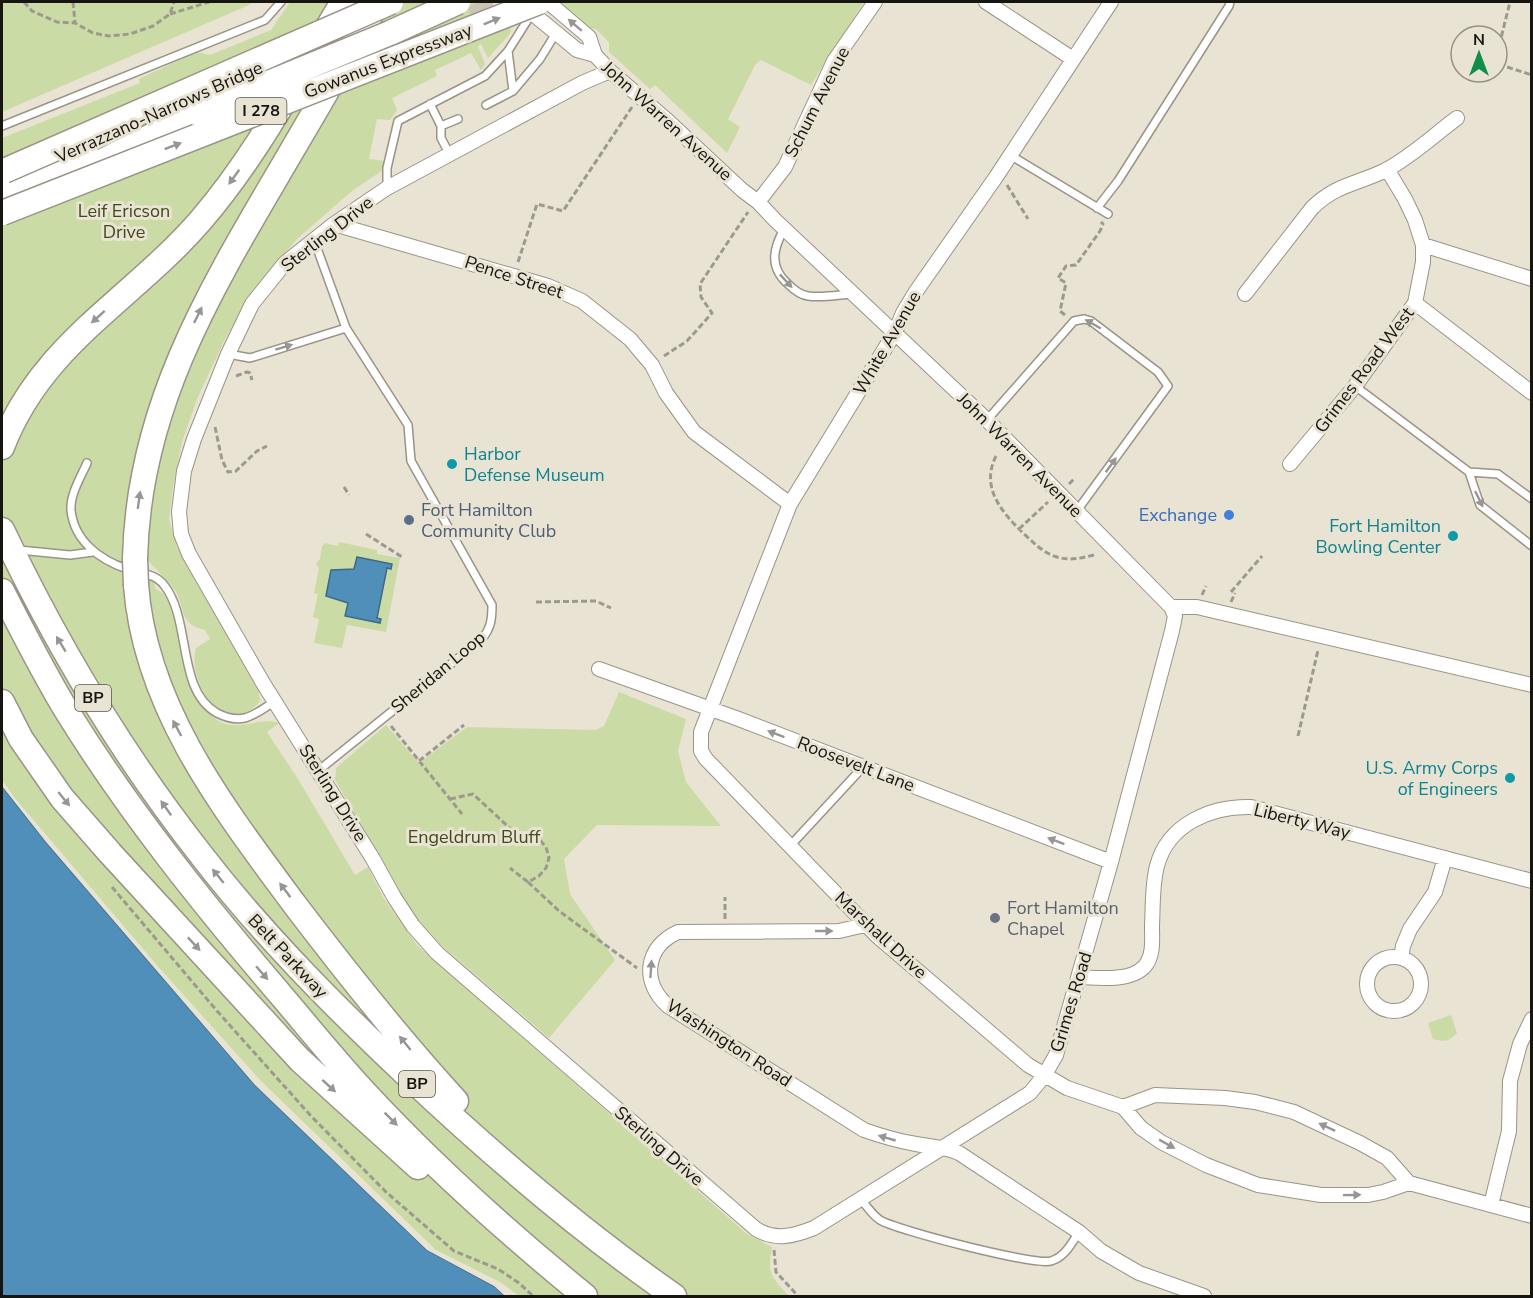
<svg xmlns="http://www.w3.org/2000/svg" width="1533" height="1298" font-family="'Nunito Sans',sans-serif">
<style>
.green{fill:#cbdba5}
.water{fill:#4f8fba;stroke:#3e6a87;stroke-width:1.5}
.pier{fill:#e9e3d4}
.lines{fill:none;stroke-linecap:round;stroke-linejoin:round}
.motorway-tunnel{stroke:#cac4b7;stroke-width:24;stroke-dasharray:24 12;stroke-linecap:butt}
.service-casing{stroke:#9a9486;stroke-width:10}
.minor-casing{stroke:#9a9486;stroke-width:16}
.motorway-casing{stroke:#9a9486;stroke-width:27}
.path{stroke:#9e998e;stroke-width:3;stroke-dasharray:6 3;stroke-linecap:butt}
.service{stroke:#fff;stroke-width:7}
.minor{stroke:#fff;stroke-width:14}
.motorway{stroke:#fff;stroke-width:24}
.motorway-bridge-casing{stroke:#9a9486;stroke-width:27;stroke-linecap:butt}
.motorway-bridge{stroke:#fff;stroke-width:24}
.oneway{fill:#979693}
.culture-dot{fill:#0f9aa8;stroke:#e9e3d4;stroke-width:2}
.shop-dot{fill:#3f7fe0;stroke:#e9e3d4;stroke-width:2}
.service-dot{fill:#5c6f8a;stroke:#e9e3d4;stroke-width:2}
.worship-dot{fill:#6b7280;stroke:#e9e3d4;stroke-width:2}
.labels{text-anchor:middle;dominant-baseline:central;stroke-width:6;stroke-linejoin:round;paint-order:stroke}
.shield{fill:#e9e3d4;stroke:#56534b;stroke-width:1.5}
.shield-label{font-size:16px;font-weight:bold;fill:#171510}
.street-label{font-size:18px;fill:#171510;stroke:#e9e3d4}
.park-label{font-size:18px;fill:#404b1a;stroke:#e9e3d4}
.culture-label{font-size:18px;fill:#0d838f;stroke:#e9e3d4;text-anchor:end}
.service-label{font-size:18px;fill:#4e5e75;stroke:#e9e3d4;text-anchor:start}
.shop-label{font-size:18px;fill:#366cbe;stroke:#e9e3d4;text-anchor:end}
.worship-label{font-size:18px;fill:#5b616d;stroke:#e9e3d4;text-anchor:start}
</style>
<rect width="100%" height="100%" fill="#e9e3d4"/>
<!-- green -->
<path class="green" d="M2,2H253L249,5L2,112Z
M290,2H491L511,30L510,34L488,58L481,44L478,46L485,64L481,70L471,53L435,70L437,76L392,98L397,110L390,120L377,119L369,159L385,161L386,166L383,170L352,191L297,239L259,285L226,337L197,399L182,442L173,487L169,520L177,547L258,686L260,701C227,742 186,684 196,648L210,639L205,630C181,625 185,611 177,594C173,585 155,569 148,560V565L156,589L164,594L172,608L191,688C199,702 214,725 232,725C249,726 262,718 279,723L267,732L298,779L355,875L368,867L384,899L417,945L747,1234L772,1247C767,1275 771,1276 789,1296H519L500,1282L436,1250L261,1081L46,842L2,780V138L140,83L139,79L196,52L210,55L271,30Z
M566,2H864L811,85L761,60L755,65L728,119L740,127L727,153L655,85L650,89L609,52V42L596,29L584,28L562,4Z
M339,542L377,550V554L400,558L386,632L347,625L342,648L314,643L319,619L313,617L318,594L314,593L319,568L316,564L320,559L322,546L325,543L338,546Z
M619,692L686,719L678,751L686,782L721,826L597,825L564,859L570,894L615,960L549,1038L434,939L408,907L335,780L336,768L386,725L419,763L467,727L596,730L604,726Z
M1451,1015L1457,1033C1449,1042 1444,1042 1433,1039L1428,1023Z"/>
<!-- water -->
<path class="water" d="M357,557L392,564L391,569L387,568L377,618L381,619L380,623L345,616L348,603L326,596L331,570L354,569Z
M2,786L46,842L255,1085L427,1250L494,1286L505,1296H2Z"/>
<!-- pier -->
<path class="pier" d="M2,783L257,1083L429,1247L496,1284L508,1296H505L494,1286L427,1250L255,1085L46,842L2,786Z"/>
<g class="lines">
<!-- motorway-tunnel -->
<path class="motorway-tunnel" d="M473,18L506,2"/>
<defs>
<path id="service" d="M513,91L540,59L556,33
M430,104L441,126V138L450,155
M486,105L513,91L508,51
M2,126L265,20L281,2
M441,126L458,119
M1010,155L1108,214
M387,187V168L398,121L485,76L508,51L532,13
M1097,208L1118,181L1229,6L1230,2
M784,229C773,249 769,267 788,284C794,290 800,295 808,296C822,298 838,295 851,294
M228,354L250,358L346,328L314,240
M1355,386L1469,472
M987,420L1074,321L1084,319L1091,321L1158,372L1168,386L1076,512
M87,463C81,477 70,494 71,510C74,541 100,560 127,569C140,573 156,574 164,585C192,620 176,690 217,713C242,726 254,715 275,701
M1532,499L1498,474L1469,472L1480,505L1532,546
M19,550L70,555L93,552
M319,770L482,639C491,628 492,619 492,605L411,461L408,425L346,328
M790,846L863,767
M861,1200C867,1206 873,1216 880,1220C896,1230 1035,1266 1051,1261C1065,1257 1071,1244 1079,1232"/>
<path id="minor" d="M524,2L532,13L577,50L595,55
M548,2L589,37L595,55L610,71L668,121L742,190L758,202L776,221L987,420L1171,607H1197L1532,685
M986,2L1073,59
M1111,2L996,177L917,290L903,313L895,332L790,504L701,732V751L706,759L877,936L1028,1065L1067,1088L1123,1107L1141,1128L1161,1142L1206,1165L1258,1185L1321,1195H1368L1383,1192L1409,1183
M610,71L582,83L387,188L334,224L285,263L252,304L228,354L194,439L184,471L179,512L181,534L189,554L263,683L373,859L394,897L413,926L437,953L756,1229C775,1241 794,1236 814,1228L1030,1093L1044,1076L1056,1055L1111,862L1172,631L1175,616L1171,607
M758,202L785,167L834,61L875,2
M334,224L548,286L582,301L630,339L652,365L666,393L694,432L790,504
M1423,245L1532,279
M1245,294L1312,208C1336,184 1358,184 1386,170C1412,156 1434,135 1457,118
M1415,303L1532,393
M1290,464L1355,386L1415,303L1423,262V245L1415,220L1405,199L1387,169
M599,669L736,718L1111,862
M865,925L839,931L678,932C645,947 641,982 668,1006L864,1130C881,1136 898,1141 916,1144C932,1147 945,1147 959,1153L1079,1232L1101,1251L1139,1273L1204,1296
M1367 984a27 27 0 1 1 54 0a27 27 0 1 1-54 0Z
M1401,958L1403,946L1410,929L1435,892L1445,858
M1079,977C1098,978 1131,982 1145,966C1154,955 1152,939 1152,926C1153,906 1152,885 1157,866C1168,824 1211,806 1251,807L1532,881
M1123,1107L1155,1095L1225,1098L1255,1102L1294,1112L1360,1143L1387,1158L1409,1183L1532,1216
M1491,1205L1509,1131L1510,1081L1520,1044L1532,1019"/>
<path id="motorway" d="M76,175L196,113
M2,194L89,158
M2,447C41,344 133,299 201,220C258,154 298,75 343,2
M2,530C56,644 124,757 202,856C263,935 334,1006 407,1075C491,1154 579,1230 674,1296
M135,559C138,411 207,295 280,171C313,115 346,58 378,2
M136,585C145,708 224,809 295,905C346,972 399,1039 456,1101
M2,591C23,632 44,674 68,713C130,813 204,905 280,994C309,1028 337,1063 368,1096C435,1168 509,1234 585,1296
M2,702L21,739L62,798L110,853L300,1060L418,1167"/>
</defs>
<!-- service casing -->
<use href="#service" class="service-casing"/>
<!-- minor casing -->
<use href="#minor" class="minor-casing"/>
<!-- motorway casing -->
<use href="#motorway" class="motorway-casing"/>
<!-- path -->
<path class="path" d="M24,2L32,11L57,22L75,23L93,33L109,36L130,34L153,26L170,14L174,2
M73,2L75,23
M170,14L209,2
M1497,54L1510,2
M1497,54L1498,61L1507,67L1532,75
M1007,185L1028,219
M518,262L537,204L563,211L632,107
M1065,315L1060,311L1066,283L1058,278L1066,266L1076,265L1100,231L1103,224L1101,222
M664,356L687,341L712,313L701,297L700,284L748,212
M236,376L247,372L250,373L252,380
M215,427L222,460L228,472L236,471L257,451L267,446
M996,456C980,488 1002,512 1023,533C1034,543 1043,553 1057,557C1070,561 1081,558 1094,555
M1069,484L1074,479
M344,487L349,495
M1019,529L1048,502
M366,534L402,557
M1231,592L1262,556
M1202,595L1206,586
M536,602L596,601L611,608
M1231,602L1235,593
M391,726L462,814
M1298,736L1318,650
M419,761L464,725
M450,799L473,794L514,832L536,836L546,847L549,858L546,868L539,876L528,882L510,868
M528,882L559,911L637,968
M112,887L217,1011L311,1116L386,1192L454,1251L498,1269L519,1283L533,1296
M725,919V897
M774,1250L776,1272L798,1296"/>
<!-- service -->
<use href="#service" class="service"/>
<!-- minor -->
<use href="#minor" class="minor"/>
<!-- motorway -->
<use href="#motorway" class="motorway"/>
<defs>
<path id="motorway-bridge" d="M196,113L390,33L458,2
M4,171L391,2
M2,213L539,2
M135,559L136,585"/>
</defs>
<!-- motorway-bridge casing -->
<use href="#motorway-bridge" class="motorway-bridge-casing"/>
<!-- motorway-bridge -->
<use href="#motorway-bridge" class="motorway-bridge"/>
</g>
<!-- one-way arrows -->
<defs><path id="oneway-solid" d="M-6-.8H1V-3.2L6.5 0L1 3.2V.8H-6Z" transform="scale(1.5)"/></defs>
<g class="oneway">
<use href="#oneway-solid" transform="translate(492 21) rotate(-22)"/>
<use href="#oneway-solid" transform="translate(575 25) rotate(-139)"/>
<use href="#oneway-solid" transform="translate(173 146) rotate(-21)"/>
<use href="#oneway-solid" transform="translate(234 177) rotate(126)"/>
<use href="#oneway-solid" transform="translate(786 281) rotate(47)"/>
<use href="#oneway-solid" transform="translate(198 315) rotate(-64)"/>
<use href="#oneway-solid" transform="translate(98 317) rotate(138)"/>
<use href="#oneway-solid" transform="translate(1093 324) rotate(-150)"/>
<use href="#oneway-solid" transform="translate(284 347) rotate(-17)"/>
<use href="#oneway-solid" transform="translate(1111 465) rotate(-54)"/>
<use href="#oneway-solid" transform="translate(1479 499) rotate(64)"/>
<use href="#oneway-solid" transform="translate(139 500) rotate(-82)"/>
<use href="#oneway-solid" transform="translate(61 644) rotate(-121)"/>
<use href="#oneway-solid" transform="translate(177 728) rotate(-118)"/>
<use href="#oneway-solid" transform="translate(776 734) rotate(-159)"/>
<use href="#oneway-solid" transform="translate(64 799) rotate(51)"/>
<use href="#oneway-solid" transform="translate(166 808) rotate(-125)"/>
<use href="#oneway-solid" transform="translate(1056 841) rotate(-159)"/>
<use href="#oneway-solid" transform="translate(218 876) rotate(-129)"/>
<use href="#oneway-solid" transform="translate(285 890) rotate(-127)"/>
<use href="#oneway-solid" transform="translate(824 931)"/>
<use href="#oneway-solid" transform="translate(194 944) rotate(47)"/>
<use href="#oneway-solid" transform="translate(651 969) rotate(-86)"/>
<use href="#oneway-solid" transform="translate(262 973) rotate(49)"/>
<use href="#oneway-solid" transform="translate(405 1043) rotate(-129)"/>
<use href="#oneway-solid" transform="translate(329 1086) rotate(42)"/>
<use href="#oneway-solid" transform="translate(391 1119) rotate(45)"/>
<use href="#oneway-solid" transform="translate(1327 1127) rotate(-155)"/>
<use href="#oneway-solid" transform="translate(887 1138) rotate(-164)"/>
<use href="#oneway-solid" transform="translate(1167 1144) rotate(29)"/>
<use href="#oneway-solid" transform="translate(1352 1195) rotate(-1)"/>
</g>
<!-- markers -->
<g class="culture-dot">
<circle cx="452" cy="464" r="6"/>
<circle cx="1453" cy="536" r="6"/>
<circle cx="1510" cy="778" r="6"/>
</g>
<circle class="shop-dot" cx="1229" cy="515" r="6"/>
<circle class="service-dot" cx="409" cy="520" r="6"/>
<circle class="worship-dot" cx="995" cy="918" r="6"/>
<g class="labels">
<!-- shield labels -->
<g class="shield">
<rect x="235.5" y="98" width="51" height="26" rx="4.5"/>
<rect x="75" y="685" width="36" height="26" rx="4.5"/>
<rect x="399" y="1071" width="36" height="26" rx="4.5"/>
</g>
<g class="shield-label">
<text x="261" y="111">I 278</text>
<text x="93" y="698">BP</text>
<text x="417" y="1084">BP</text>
</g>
<!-- street labels -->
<g class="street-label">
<text transform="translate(388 61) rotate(-21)">Gowanus Expressway</text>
<text transform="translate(817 102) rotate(-63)">Schum Avenue</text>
<text transform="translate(159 112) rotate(-24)">Verrazzano-Narrows Bridge</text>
<text transform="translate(667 121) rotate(42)">John Warren Avenue</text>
<text transform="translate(327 234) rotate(-38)">Sterling Drive</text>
<text transform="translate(514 277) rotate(18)">Pence Street</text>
<text transform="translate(887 343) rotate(-60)">White Avenue</text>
<text transform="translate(1364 370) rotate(-53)">Grimes Road West</text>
<text transform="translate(1020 455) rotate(45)">John Warren Avenue</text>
<text transform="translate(438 672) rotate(-40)">Sheridan Loop</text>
<text transform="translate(856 764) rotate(21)">Roosevelt Lane</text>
<text transform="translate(333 793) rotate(58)">Sterling Drive</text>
<text transform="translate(1302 821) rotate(14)">Liberty Way</text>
<text transform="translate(881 935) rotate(43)">Marshall Drive</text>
<text transform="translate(288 956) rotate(47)">Belt Parkway</text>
<text transform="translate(1071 1002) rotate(-73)">Grimes Road</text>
<text transform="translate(729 1043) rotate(33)">Washington Road</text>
<text transform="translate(659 1146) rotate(41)">Sterling Drive</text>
</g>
<!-- park labels -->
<g class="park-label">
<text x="124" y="211">Leif Ericson<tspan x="124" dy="21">Drive</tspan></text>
<text x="474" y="837">Engeldrum Bluff</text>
</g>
<!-- culture labels -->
<g class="culture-label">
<text x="464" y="454" text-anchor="start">Harbor<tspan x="464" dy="21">Defense Museum</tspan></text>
<text x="1441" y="526">Fort Hamilton<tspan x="1441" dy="21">Bowling Center</tspan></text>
<text x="1498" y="768">U.S. Army Corps<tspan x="1498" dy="21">of Engineers</tspan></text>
</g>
<!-- service labels -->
<g class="service-label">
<text x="421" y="510">Fort Hamilton<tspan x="421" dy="21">Community Club</tspan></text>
</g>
<!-- shop labels -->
<g class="shop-label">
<text x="1217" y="515">Exchange</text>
</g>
<!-- worship labels -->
<g class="worship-label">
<text x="1007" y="908">Fort Hamilton<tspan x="1007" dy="21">Chapel</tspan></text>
</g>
</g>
<!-- border -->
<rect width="1533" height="1298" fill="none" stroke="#171510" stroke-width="6"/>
<!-- north arrow -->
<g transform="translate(1479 54)"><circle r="28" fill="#e9e3d4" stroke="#959186" stroke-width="1.5"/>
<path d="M0-4.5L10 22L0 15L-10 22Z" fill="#118e4a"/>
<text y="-9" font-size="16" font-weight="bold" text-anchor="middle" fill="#171510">N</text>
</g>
</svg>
